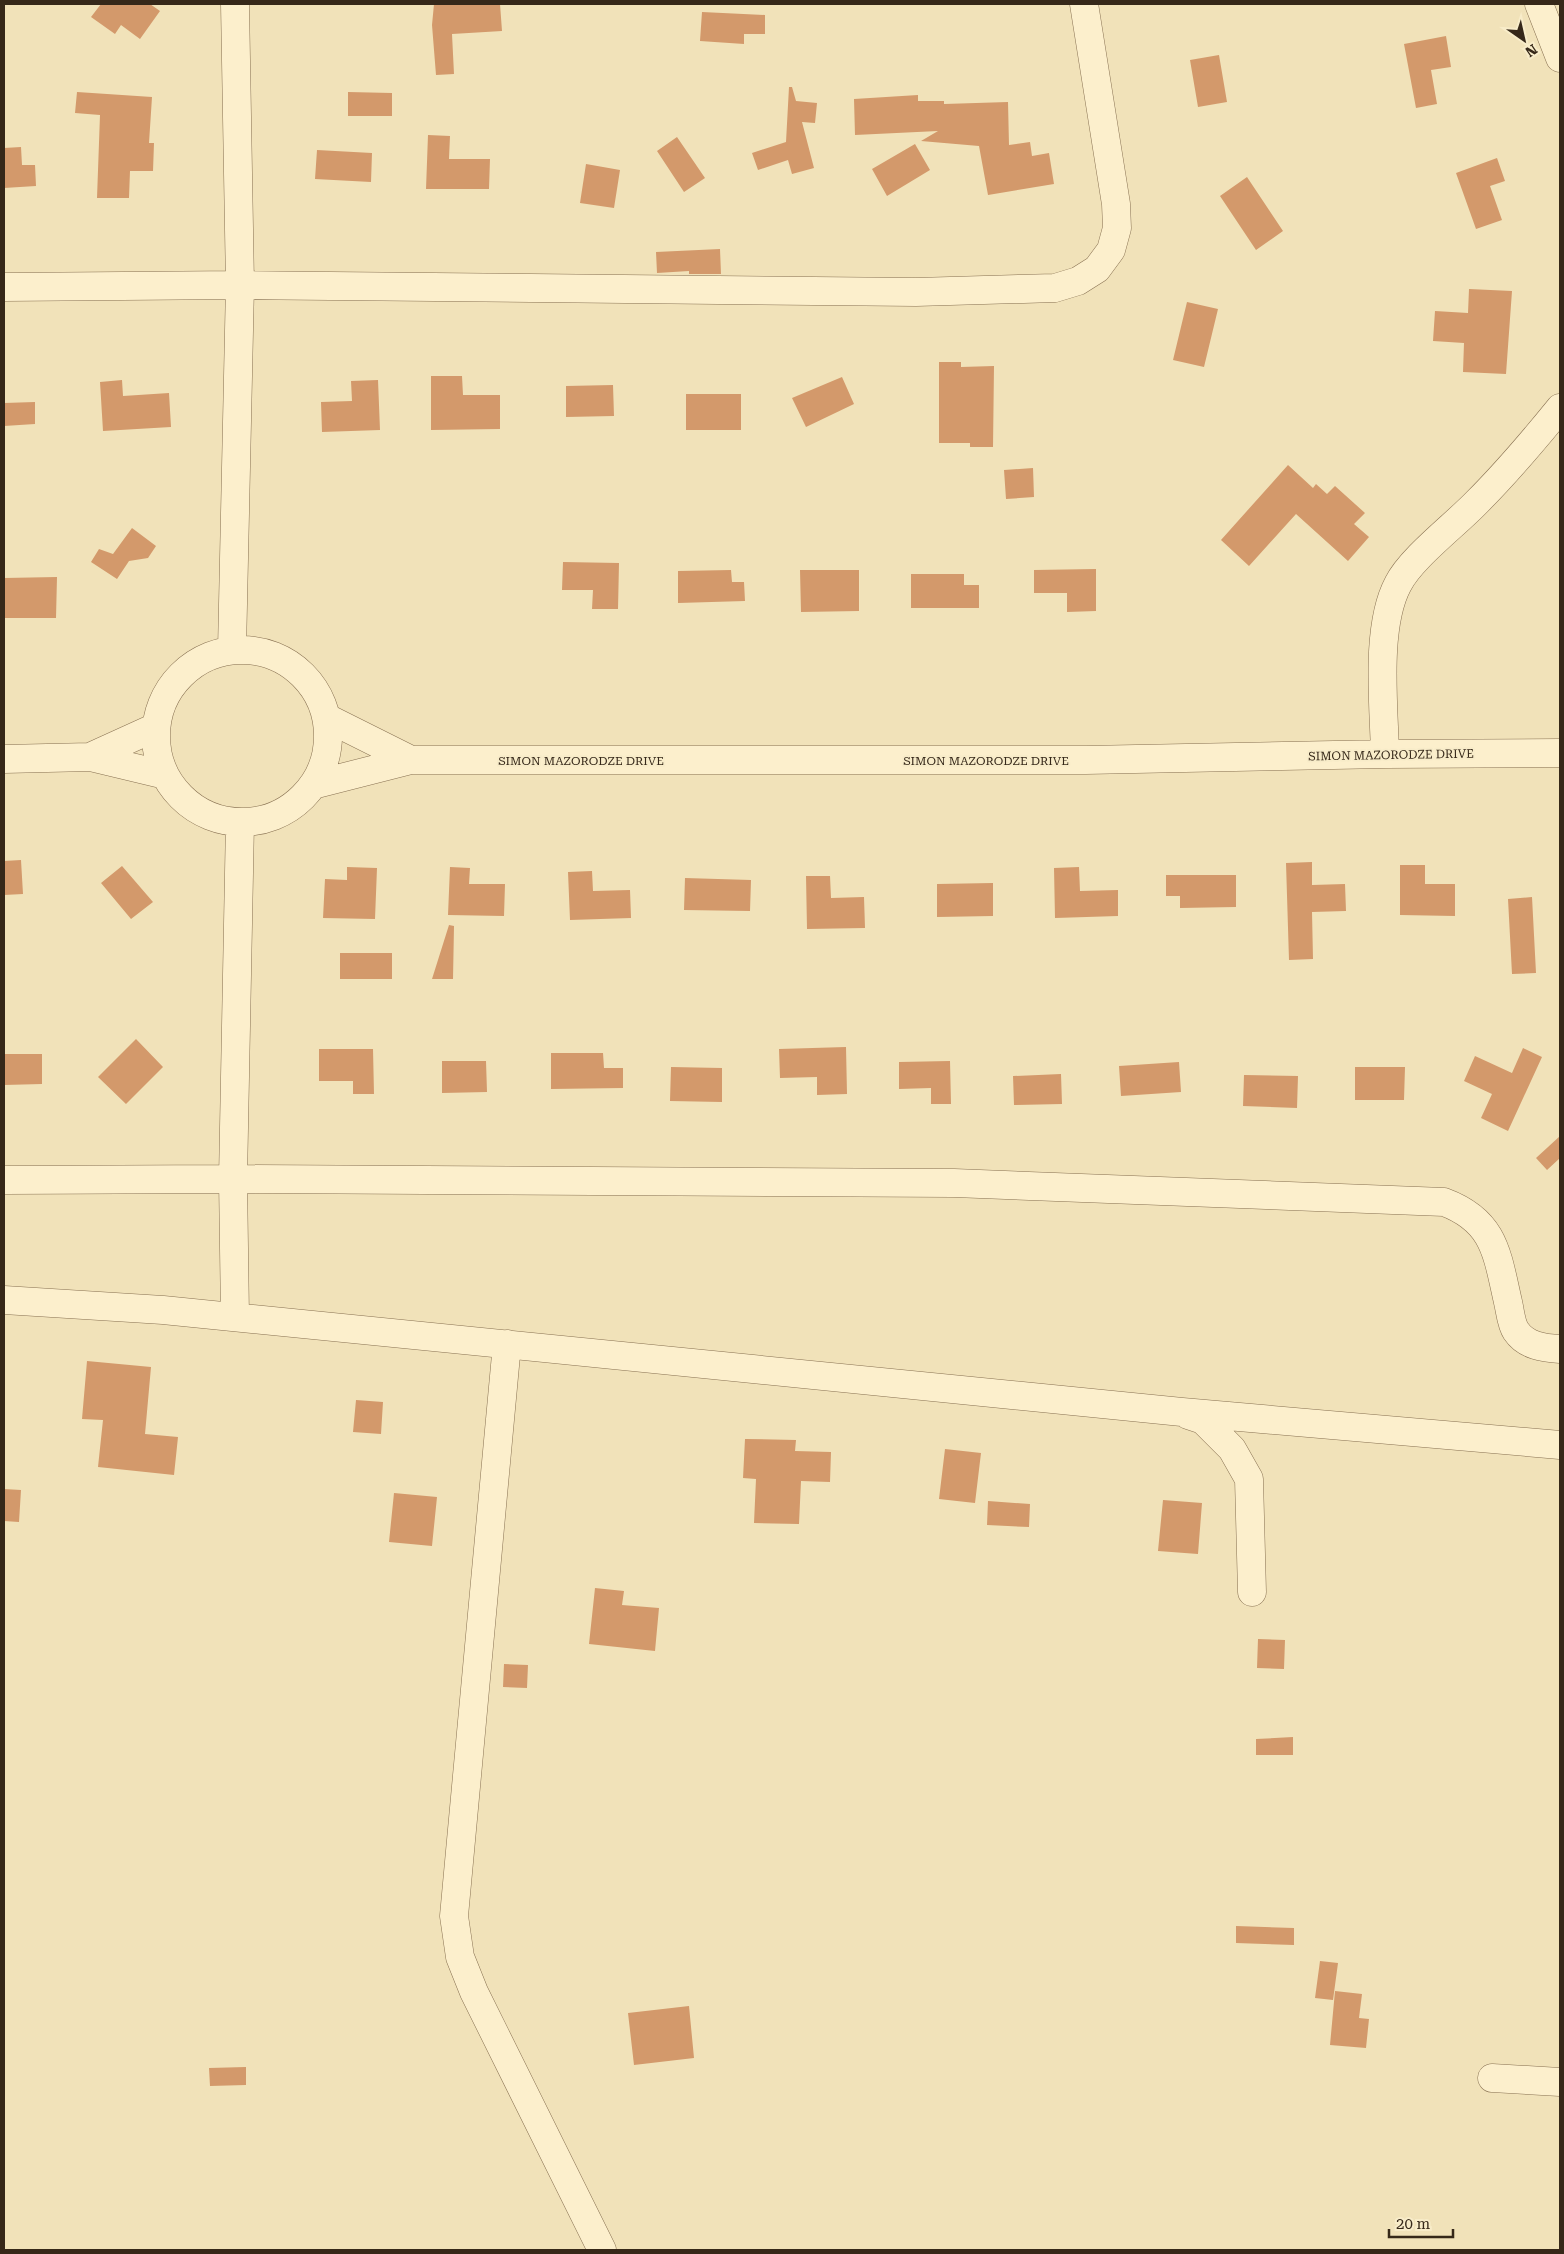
<svg xmlns="http://www.w3.org/2000/svg" width="1564" height="2254" font-family="'Roboto Serif',serif">
<style>
.building{fill:#d3996b}
.lines{fill:none;stroke-linecap:round;stroke-linejoin:round}
.minor-casing{stroke:#887152;stroke-width:29}
.minor{stroke:#fcefcc;stroke-width:28}
.labels{text-anchor:middle;dominant-baseline:central;stroke-width:4;stroke-linejoin:round;paint-order:stroke}
.street-label{font-size:12px;fill:#362819;stroke:#f8ecc9}
</style>
<rect width="100%" height="100%" fill="#f1e2b9"/>
<!-- building -->
<path class="building" d="M101,4H150L160,11L140,39L121,25L115,34L91,17Z
M434,4H500L502,31L452,34L454,74L436,75L432,25Z
M702,12L765,15V34H744V44L700,41Z
M1446,36L1451,67L1431,70L1437,104L1416,108L1404,44Z
M1219,55L1227,102L1198,107L1190,60Z
M789,87H792L796,101L817,103L815,123L802,122L814,168L792,174L788,160L758,170L752,153L786,142Z
M77,92L152,97L149,143H154L153,171H130L129,198H97L100,115L75,113Z
M348,92L392,93V116H348Z
M918,95V101H944V104L1008,102L1009,145L1030,142L1032,156L1049,153L1054,184L988,195L979,146L921,141L938,131L855,135L854,99Z
M428,135L450,136L449,159H490L489,189H426Z
M677,137L705,178L684,192L657,151Z
M915,144L930,170L887,196L872,169Z
M21,147L22,165H35L36,186L4,188V148Z
M317,150L372,153L371,182L315,179Z
M1497,158L1505,181L1490,186L1502,220L1476,229L1456,173Z
M586,164L620,170L614,208L580,203Z
M1247,177L1283,231L1256,250L1220,196Z
M720,249L721,274H689V271L657,273L656,252Z
M1469,289L1512,291L1506,374L1463,372L1464,343L1433,341L1435,311L1468,313Z
M1187,302L1218,309L1204,367L1173,360Z
M939,362H961V367L994,366L993,447H970V443H939Z
M431,376H462L463,395H500V429L431,430Z
M842,377L854,404L806,427L792,398Z
M122,380L123,396L169,393L171,427L103,431L100,382Z
M378,380L380,430L322,432L321,402L352,401L351,381Z
M613,385L614,416L566,417V386Z
M686,394H741V430H686Z
M35,402V424L4,426V403Z
M1288,465L1313,488L1316,484L1327,494L1335,486L1365,513L1354,524L1369,537L1348,561L1296,514L1249,566L1221,540Z
M1033,468L1034,497L1006,499L1004,470Z
M132,528L156,546L148,558L129,561L117,579L91,562L99,549L113,554Z
M563,562L619,563L618,609H592L593,590H562Z
M1096,569V611L1067,612V593H1034V570Z
M731,570L732,582H744L745,601L678,603V571Z
M800,570H859V611L801,612Z
M911,574H964V585H979V608H911Z
M57,577L56,618H4V578Z
M21,860L23,894L4,895V861Z
M1312,862V885L1345,884L1346,911L1312,912L1313,959L1289,960L1286,863Z
M1400,865H1425V884H1455V916L1400,915Z
M122,866L153,902L131,919L101,883Z
M347,867L377,868L375,919L323,918L325,879L347,880Z
M450,867L470,868L469,884H505L504,916L448,915Z
M1079,867L1080,891L1118,890V916L1055,918L1054,868Z
M592,871L593,891L630,890L631,918L570,920L568,872Z
M1166,875H1236V907L1180,908V896H1166Z
M806,876H830L831,898L864,897L865,928L807,929Z
M685,878L751,880L750,911L684,910Z
M993,883V916L937,917V884Z
M1532,897L1536,973L1512,974L1508,899Z
M449,925L454,926L453,979H432Z
M340,953H392V979H340Z
M136,1039L163,1067L126,1104L98,1077Z
M846,1047L847,1094L817,1095V1077L780,1078L779,1049Z
M1523,1048L1542,1057L1508,1131L1481,1118L1492,1094L1464,1081L1475,1056L1512,1073Z
M319,1049H373L374,1094H353V1081H319Z
M551,1053H603L604,1068H623V1088L551,1089Z
M4,1054H42V1084L4,1085Z
M442,1061H486L487,1092L442,1093Z
M950,1061L951,1104H931V1088L899,1089V1062Z
M1179,1062L1181,1092L1121,1096L1119,1066Z
M671,1067L722,1068V1102L670,1101Z
M1355,1067H1405L1404,1100H1355Z
M1061,1074L1062,1104L1014,1105L1013,1076Z
M1244,1075L1298,1076L1297,1108L1243,1106Z
M1560,1136V1158L1547,1170L1536,1158Z
M87,1361L151,1367L145,1434L178,1437L174,1475L98,1467L103,1420L82,1419Z
M356,1400L383,1402L381,1434L353,1432Z
M745,1439L796,1440L795,1451L831,1452L830,1482L801,1481L799,1524L754,1523L756,1479L743,1478Z
M945,1449L981,1453L975,1503L939,1499Z
M4,1489L21,1490L19,1522L4,1521Z
M394,1493L437,1497L432,1546L389,1542Z
M1163,1500L1202,1503L1198,1554L1158,1551Z
M988,1501L1030,1504L1029,1527L987,1525Z
M595,1588L624,1591L622,1605L659,1608L655,1651L589,1644Z
M1258,1639L1285,1640L1284,1669L1257,1668Z
M504,1664L528,1665L527,1688L503,1687Z
M1293,1737V1755H1256V1739Z
M1236,1926L1294,1928V1945L1236,1943Z
M1320,1961L1338,1963L1333,2000L1315,1998Z
M1335,1991L1362,1994L1359,2018L1369,2019L1366,2048L1330,2045Z
M689,2006L694,2058L634,2065L628,2013Z
M246,2067V2085L210,2086L209,2068Z"/>
<g class="lines">
<defs>
<path id="minor" d="M1539,4L1560,58
M4,287L240,285L916,292L1055,288L1078,281L1097,269L1111,250L1117,228L1116,204L1084,4
M232,650L240,285L235,4
M156 736a86 86 0 1 1 172 0a86 86 0 1 1-172 0Z
M327,718L411,760
M1385,754C1384,706 1375,627 1398,584C1411,558 1455,525 1477,502C1507,472 1534,440 1560,408
M90,757L156,727
M4,759L90,757L165,775
M313,785L411,760H1086L1385,754L1560,753
M4,1180L233,1179L954,1183L1444,1202C1495,1221 1497,1254 1508,1302C1510,1310 1511,1324 1516,1331C1526,1346 1544,1348 1560,1349
M4,1300L163,1310L1182,1412L1560,1445
M235,1317L233,1179L240,822
M507,1344L454,1916L460,1957L474,1992L602,2250
M1188,1415L1203,1420L1232,1449L1249,1479L1252,1592
M1492,2078L1560,2082"/>
</defs>
<!-- minor casing -->
<use href="#minor" class="minor-casing"/>
<!-- minor -->
<use href="#minor" class="minor"/>
</g>
<g class="labels">
<!-- street labels -->
<g class="street-label">
<text transform="translate(1391 755) rotate(-1)">SIMON MAZORODZE DRIVE</text>
<text x="581" y="761">SIMON MAZORODZE DRIVE</text>
<text x="986" y="761">SIMON MAZORODZE DRIVE</text>
</g>
</g>
<!-- border -->
<rect width="1564" height="2254" fill="none" stroke="#362819" stroke-width="10"/>
<!-- north arrow -->
<g transform="translate(1524 40) rotate(146)" stroke="#f8ecc9" stroke-width="4" paint-order="stroke">
<path d="M0-4L9 19L0 12L-9 19Z" fill="#362819"/>
<text y="-8" font-size="14" font-weight="bold" text-anchor="middle" fill="#362819">N</text>
</g>
<!-- scale -->
<path d="M1389 2229v8h64v-8" fill="none" stroke="#362819" stroke-width="2.5"/>
<text x="1396" y="2229" font-size="15" fill="#362819" stroke="#f8ecc9" stroke-width="4" paint-order="stroke">20 m</text>
</svg>
